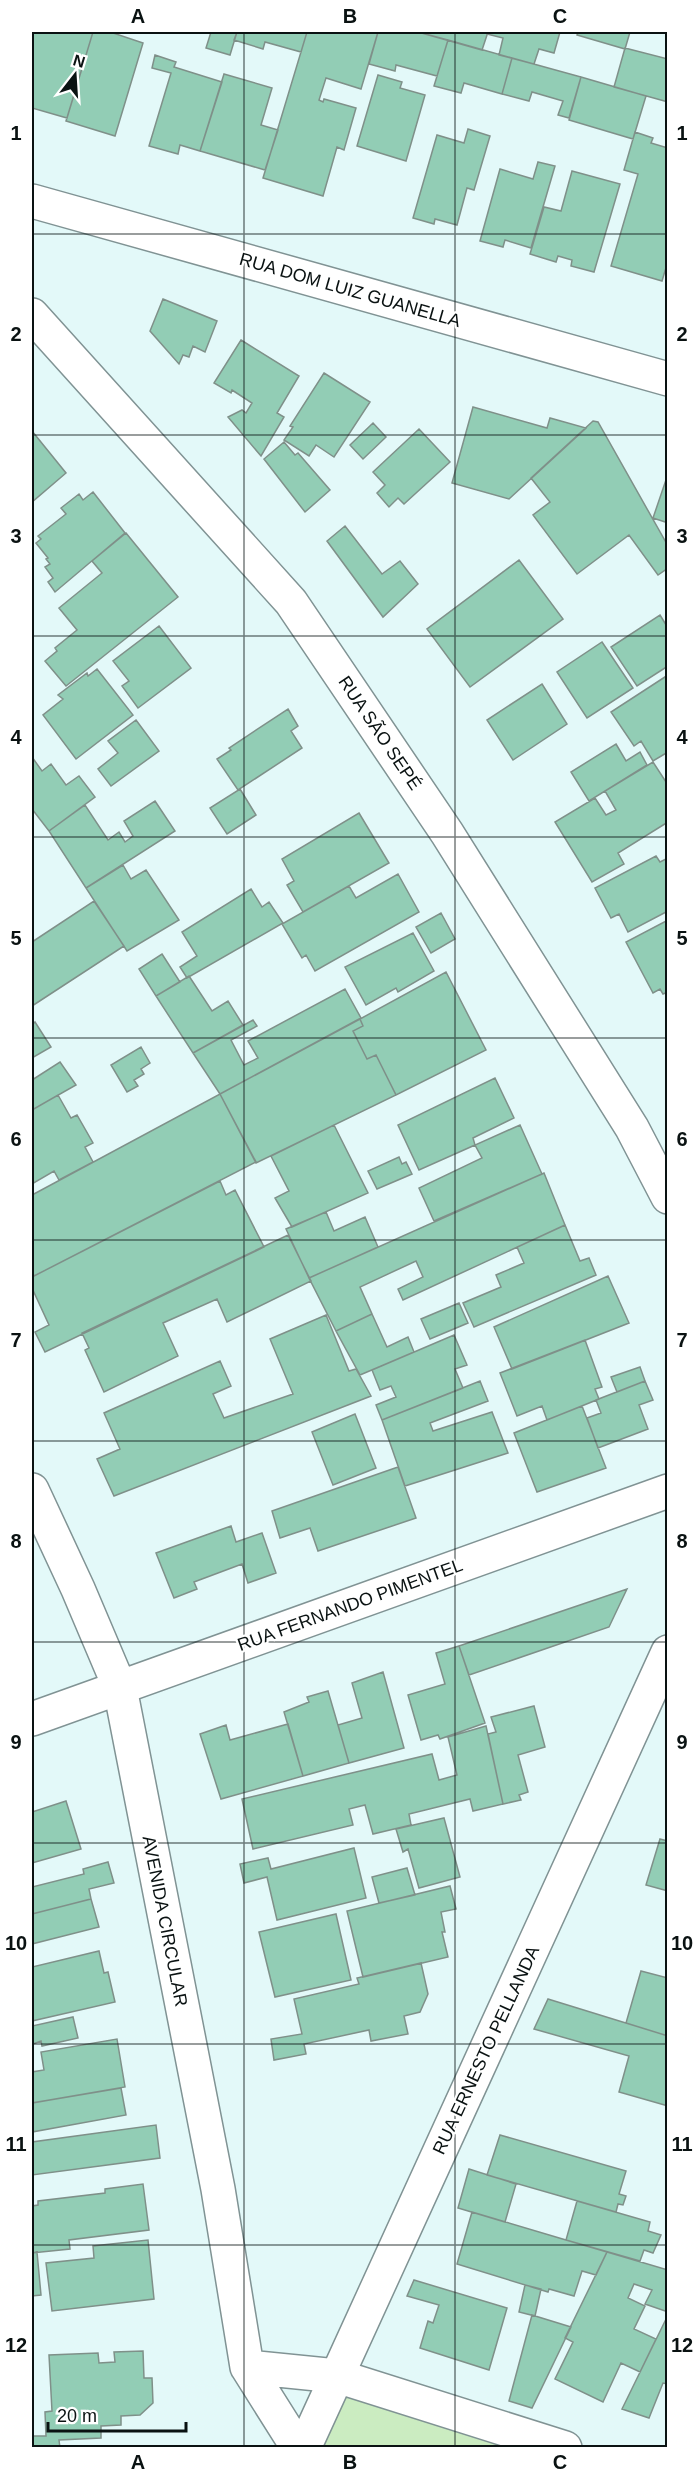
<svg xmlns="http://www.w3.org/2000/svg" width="699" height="2479" font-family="Arial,sans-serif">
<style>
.green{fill:#cbecc1}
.building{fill:#92cdb5;stroke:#7f9089;stroke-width:1.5}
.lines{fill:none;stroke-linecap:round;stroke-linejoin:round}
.tertiary-casing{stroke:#809394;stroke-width:36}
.secondary-casing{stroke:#809394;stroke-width:36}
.tertiary{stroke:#fff;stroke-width:33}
.secondary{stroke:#fff;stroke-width:33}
.grid{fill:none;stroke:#0a1212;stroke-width:1.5;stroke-opacity:0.55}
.labels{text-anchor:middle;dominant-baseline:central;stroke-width:4.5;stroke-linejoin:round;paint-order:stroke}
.street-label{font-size:18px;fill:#0a1212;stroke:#fff}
.neatline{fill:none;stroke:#0a1212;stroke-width:2}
.grid-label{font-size:20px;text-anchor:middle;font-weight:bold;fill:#0a1212}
</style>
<rect width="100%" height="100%" fill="#e3f9f9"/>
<!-- green -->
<path class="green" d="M344,2390L516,2448H316Z"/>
<!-- building -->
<path class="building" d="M32,32H93L67,118L32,108Z
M93,32H113V33L143,43L115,136L66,121Z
M211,32H237L230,55L206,48Z
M237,32H307L301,52L265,42L263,49L234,40Z
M307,32H378L361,89L326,78L319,100L323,102L324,99L356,108L344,150L337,147L323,196L263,178Z
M378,32H418L448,40L437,76L396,65L395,71L369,64Z
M418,32H488L482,50Z
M488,32H560L554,53L539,49L534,64L499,55L503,38L487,34Z
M578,32H630L625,49L577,35Z
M448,40L512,58L502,94L464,83L461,93L434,86Z
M625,48L668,59V102L614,87Z
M155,55L176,62L174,67L222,82L200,151L180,145L178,154L149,146L171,73L152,68Z
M512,58L581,77L569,118L558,115L563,101L532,92L529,101L502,94Z
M224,74L272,88L261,125L278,130L265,170L200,151Z
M378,75L402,82L400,88L425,95L406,161L357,146Z
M581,77L646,96L633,139L569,120Z
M468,129L490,136L474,190L467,188L457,225L435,219L434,224L413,218L437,135L464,143Z
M635,132L653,138L651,143L668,148V261L662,281L611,266L638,174L624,170Z
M538,162L555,166L531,248L505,240L503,247L480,241L500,169L533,179Z
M572,171L620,184L594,272L571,266L572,260L558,256L556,262L530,254L544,207L561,211Z
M163,299L217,321L205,352L193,346L189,357L183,355L179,364L150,331Z
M241,340L299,376L277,413L284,417L261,456L228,417L242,410L246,413L252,403L232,390L231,393L214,383Z
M324,373L370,402L334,457L316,445L309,456L284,440L293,427L290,426Z
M473,407L547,428L550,418L586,428L509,499L452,483Z
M593,421L598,422L668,546V568L658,575L629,535L577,574L533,515L550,502L531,478Z
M373,423L386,437L363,459L350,445Z
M419,429L450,462L404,504L398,498L389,507L377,493L385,485L373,472Z
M32,431L66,473L32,502Z
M284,442L295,455L298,453L330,490L305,512L264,459Z
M668,474V523L653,518Z
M93,492L125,533L55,592L48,582L53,578L45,567L50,564L46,559L48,558L36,543L41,539L38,536L66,514L61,508L79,494L83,500Z
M345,526L382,574L400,561L418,584L383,617L327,541Z
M126,533L178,597L66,686L45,661L57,651L55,648L77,630L59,608L102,573L92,561Z
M519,560L563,619L470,687L427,629Z
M660,615L668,628V666L637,686L611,647Z
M159,626L191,668L138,708L122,686L129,681L113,661Z
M602,642L633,688L587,718L557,672Z
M97,669L133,715L76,759L43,715L63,699L58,695L87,673L88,676Z
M668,675V752L653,761L641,741L634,746L611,712Z
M542,684L567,724L513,760L487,720Z
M288,709L298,726L291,731L302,748L238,790L217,759L231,750L229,748Z
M136,720L159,751L111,786L98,769L118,753L108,741Z
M616,744L626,761L640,752L647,765L589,801L571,772Z
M32,757L42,771L51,764L66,785L79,776L95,797L49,831L32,809Z
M653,762L668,785V822L618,853L624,864L592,882L555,822L595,798L606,815L616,810L605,791Z
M240,789L256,815L227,834L210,808Z
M155,801L175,831L86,888L49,831L85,805L108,840L119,832L125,842L133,836L124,821Z
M359,813L389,863L303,912L287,885L294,881L282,859Z
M656,856L660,862L668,858V911L628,932L619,914L611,918L595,888Z
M123,865L131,879L146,870L179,920L127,951L86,888Z
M398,874L419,912L315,971L306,955L302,958L282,924L349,886L356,898Z
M251,889L262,907L269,902L283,923L187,978L180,967L197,956L182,932Z
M94,901L124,946L32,1006V942Z
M441,913L455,939L431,953L416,927Z
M668,920V992L663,994L660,989L653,993L626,942Z
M413,933L434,971L398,992L396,988L366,1005L345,967Z
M162,954L180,982L156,996L139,969Z
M446,972L486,1050L396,1095L376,1055L367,1059L353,1031L363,1026L360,1019Z
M189,976L212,1011L228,1001L243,1025L193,1053L156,996Z
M345,989L361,1018L220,1094L193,1053L253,1020L257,1026L231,1040L244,1065L258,1058L248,1041Z
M360,1019L363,1026L353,1031L367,1059L376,1055L396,1095L256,1163L220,1094Z
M35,1022L51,1047L32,1058V1025Z
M141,1047L150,1063L141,1069L144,1074L134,1080L138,1086L127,1092L111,1065Z
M60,1062L76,1085L32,1110V1080Z
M495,1078L514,1118L473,1138L475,1145L419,1170L398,1125Z
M220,1094L256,1162L34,1276L32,1271V1195Z
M58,1095L71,1118L77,1115L93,1143L85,1147L93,1162L59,1180L54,1171L32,1184V1110Z
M334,1125L368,1193L292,1227L275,1198L289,1191L271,1156Z
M520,1125L542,1174L434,1221L419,1188L482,1158L475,1145Z
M399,1157L402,1164L406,1162L412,1174L377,1189L368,1171Z
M544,1173L565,1225L403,1300L398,1289L423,1277L416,1261L360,1287L372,1314L336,1331L309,1278Z
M220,1181L226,1195L235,1190L264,1247L45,1352L35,1332L49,1325L32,1288V1277Z
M326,1212L334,1231L365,1217L378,1247L309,1278L286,1229Z
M565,1225L580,1261L589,1258L596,1275L474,1327L463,1303L501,1287L496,1275L524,1263L517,1247Z
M288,1235L311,1281L227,1322L217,1299L163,1323L178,1356L104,1392L85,1350L89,1348L82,1333Z
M608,1276L629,1323L512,1369L494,1327Z
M459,1303L468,1323L430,1339L421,1319Z
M372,1314L387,1347L408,1337L414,1352L360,1375L336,1331Z
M326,1315L349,1371L356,1369L371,1396L114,1496L97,1459L120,1449L104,1413L220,1361L231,1386L213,1394L224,1418L293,1394L270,1339Z
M454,1335L467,1365L455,1369L463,1388L382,1420L376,1405L396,1397L391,1386L380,1390L372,1370Z
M585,1340L602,1387L595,1389L599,1399L547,1420L542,1406L517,1416L500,1373Z
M640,1367L645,1381L617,1392L611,1377Z
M480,1381L488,1401L430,1423L433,1431L492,1412L508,1453L405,1486L382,1420Z
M645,1381L653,1400L639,1405L648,1429L598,1448L587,1418L601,1413L596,1400Z
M582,1406L606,1468L537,1492L514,1433Z
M355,1414L376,1468L333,1485L312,1432Z
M398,1467L416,1518L318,1551L310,1528L280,1538L272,1511Z
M231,1526L236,1542L262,1533L276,1573L248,1583L242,1564L194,1582L197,1589L174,1598L156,1553Z
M627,1589L609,1627L469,1675L459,1646Z
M459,1646L485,1723L440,1739L438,1735L421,1740L408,1695L445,1684L436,1653Z
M383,1672L404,1748L349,1763L338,1725L362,1718L352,1683Z
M328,1691L349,1763L303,1776L284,1712L309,1702L307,1697Z
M534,1706L545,1747L518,1755L528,1792L519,1795L521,1800L503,1804L488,1734L496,1732L491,1717Z
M288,1724L303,1776L221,1799L200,1734L226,1725L230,1740Z
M486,1726L503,1804L473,1811L470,1799L409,1814L411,1825L373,1834L365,1805L349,1809L353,1825L253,1849L242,1799L432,1754L439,1780L457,1775L448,1737Z
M66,1801L81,1849L32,1863V1812Z
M444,1818L460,1877L419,1888L408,1849L403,1852L396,1829Z
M660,1839L668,1841V1891L646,1885Z
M354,1848L366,1898L277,1920L267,1877L244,1883L240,1864L268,1858L271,1869Z
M108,1862L114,1883L89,1889L91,1899L32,1914V1887L84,1874L83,1869Z
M407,1868L415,1895L379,1903L372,1877Z
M450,1886L456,1909L441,1912L445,1932H442L448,1957L363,1977L347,1911Z
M91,1899L99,1927L32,1944V1914Z
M336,1914L351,1980L275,1997L259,1932Z
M99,1951L104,1973L108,1972L115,2002L32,2021V1967Z
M421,1963L428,1994L420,2012L404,2016L408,2034L371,2041L369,2030L304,2044L306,2054L274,2060L271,2039L302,2034L294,1999L359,1984L357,1978Z
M641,1971L668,1978V2036L626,2023Z
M548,1999L668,2036V2106L619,2092L629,2056L534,2029Z
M73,2017L78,2038L42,2046L41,2041L33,2044L32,2026Z
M117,2039L125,2087L32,2103V2072L44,2070L41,2052Z
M121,2088L126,2115L32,2132V2103Z
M156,2125L160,2158L32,2175V2142Z
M500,2135L626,2171L619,2194L626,2196L623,2205L618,2204L616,2212L487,2175Z
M469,2169L516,2184L505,2222L458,2208Z
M143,2184L149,2230L69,2240L70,2249L32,2253V2206L38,2205V2201L105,2193V2189Z
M577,2201L650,2222L648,2231L661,2235L653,2253L644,2250L640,2261L566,2240Z
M472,2212L566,2240L607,2252L596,2275L582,2271L574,2296L549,2289L548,2292L457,2264Z
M148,2240L154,2299L52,2311L46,2263L94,2258L93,2246Z
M37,2252L41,2295L32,2296V2253Z
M607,2252L668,2270V2312L645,2304L652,2290L634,2284L628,2298L645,2306L634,2329L656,2339L640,2372L621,2363L603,2402L555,2379L573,2342L565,2338Z
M414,2280L507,2308L489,2370L420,2348L428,2321L433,2323L439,2305L407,2296Z
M525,2285L541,2289L535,2316L519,2312Z
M532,2315L571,2327L532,2408L509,2401Z
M668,2315V2384L663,2383L649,2418L622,2409Z
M143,2351L144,2378H152L153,2403L140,2415L121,2416V2425L101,2426V2438L59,2440L60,2448H32V2436H46L45,2412L52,2411L49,2355L98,2353L99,2363L115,2362L114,2352Z"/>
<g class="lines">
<defs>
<path id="tertiary" d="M32,201L668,379
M32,315L291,602L447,833L632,1128L668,1197
M32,1490L78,1589L120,1688L218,2189L247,2367L298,2448
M32,1719L668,1491
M247,2367L337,2376L668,1652"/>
<path id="secondary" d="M304,2448L337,2376L565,2448"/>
</defs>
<!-- tertiary casing -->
<use href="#tertiary" class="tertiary-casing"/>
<!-- secondary casing -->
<use href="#secondary" class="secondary-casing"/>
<!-- tertiary -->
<use href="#tertiary" class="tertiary"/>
<!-- secondary -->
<use href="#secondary" class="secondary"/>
</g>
<!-- grid -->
<path class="grid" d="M244,32V2448M455,32V2448M32,234H668M32,435H668M32,636H668M32,837H668M32,1038H668M32,1240H668M32,1441H668M32,1642H668M32,1843H668M32,2044H668M32,2245H668"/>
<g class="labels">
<!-- street labels -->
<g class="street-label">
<text transform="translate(350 290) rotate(16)">RUA DOM LUIZ GUANELLA</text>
<text transform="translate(380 733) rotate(56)">RUA SÃO SEPÉ</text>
<text transform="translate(350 1605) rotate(-20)">RUA FERNANDO PIMENTEL</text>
<text transform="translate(165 1921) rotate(79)">AVENIDA CIRCULAR</text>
<text transform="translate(486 2050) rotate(-65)">RUA ERNESTO PELLANDA</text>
</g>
</g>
<!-- border -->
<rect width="699" height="2479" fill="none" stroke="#ffffff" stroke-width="66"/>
<!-- north arrow -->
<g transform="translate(75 75) rotate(17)" stroke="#ffffff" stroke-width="4.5" paint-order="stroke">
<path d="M0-4.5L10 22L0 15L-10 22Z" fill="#0a1212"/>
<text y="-9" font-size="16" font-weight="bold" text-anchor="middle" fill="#0a1212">N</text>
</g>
<!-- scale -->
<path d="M48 2422v9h138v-9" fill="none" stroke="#0a1212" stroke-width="3"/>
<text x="57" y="2422" font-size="18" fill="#0a1212" stroke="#ffffff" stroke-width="4.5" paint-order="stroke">20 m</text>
<rect x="33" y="33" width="633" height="2413" class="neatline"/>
<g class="grid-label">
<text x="138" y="23">A</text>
<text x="350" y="23">B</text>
<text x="560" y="23">C</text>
<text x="16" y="140">1</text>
<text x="682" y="140">1</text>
<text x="16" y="341">2</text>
<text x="682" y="341">2</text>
<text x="16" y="543">3</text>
<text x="682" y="543">3</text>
<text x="16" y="744">4</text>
<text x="682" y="744">4</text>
<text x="16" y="945">5</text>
<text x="682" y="945">5</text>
<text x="16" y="1146">6</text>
<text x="682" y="1146">6</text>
<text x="16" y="1347">7</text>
<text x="682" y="1347">7</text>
<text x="16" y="1548">8</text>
<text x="682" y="1548">8</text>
<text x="16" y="1749">9</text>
<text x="682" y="1749">9</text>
<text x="16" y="1950">10</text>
<text x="682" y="1950">10</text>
<text x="16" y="2151">11</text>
<text x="682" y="2151">11</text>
<text x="16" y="2352">12</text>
<text x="682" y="2352">12</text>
<text x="138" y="2469">A</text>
<text x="350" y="2469">B</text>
<text x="560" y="2469">C</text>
</g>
</svg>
